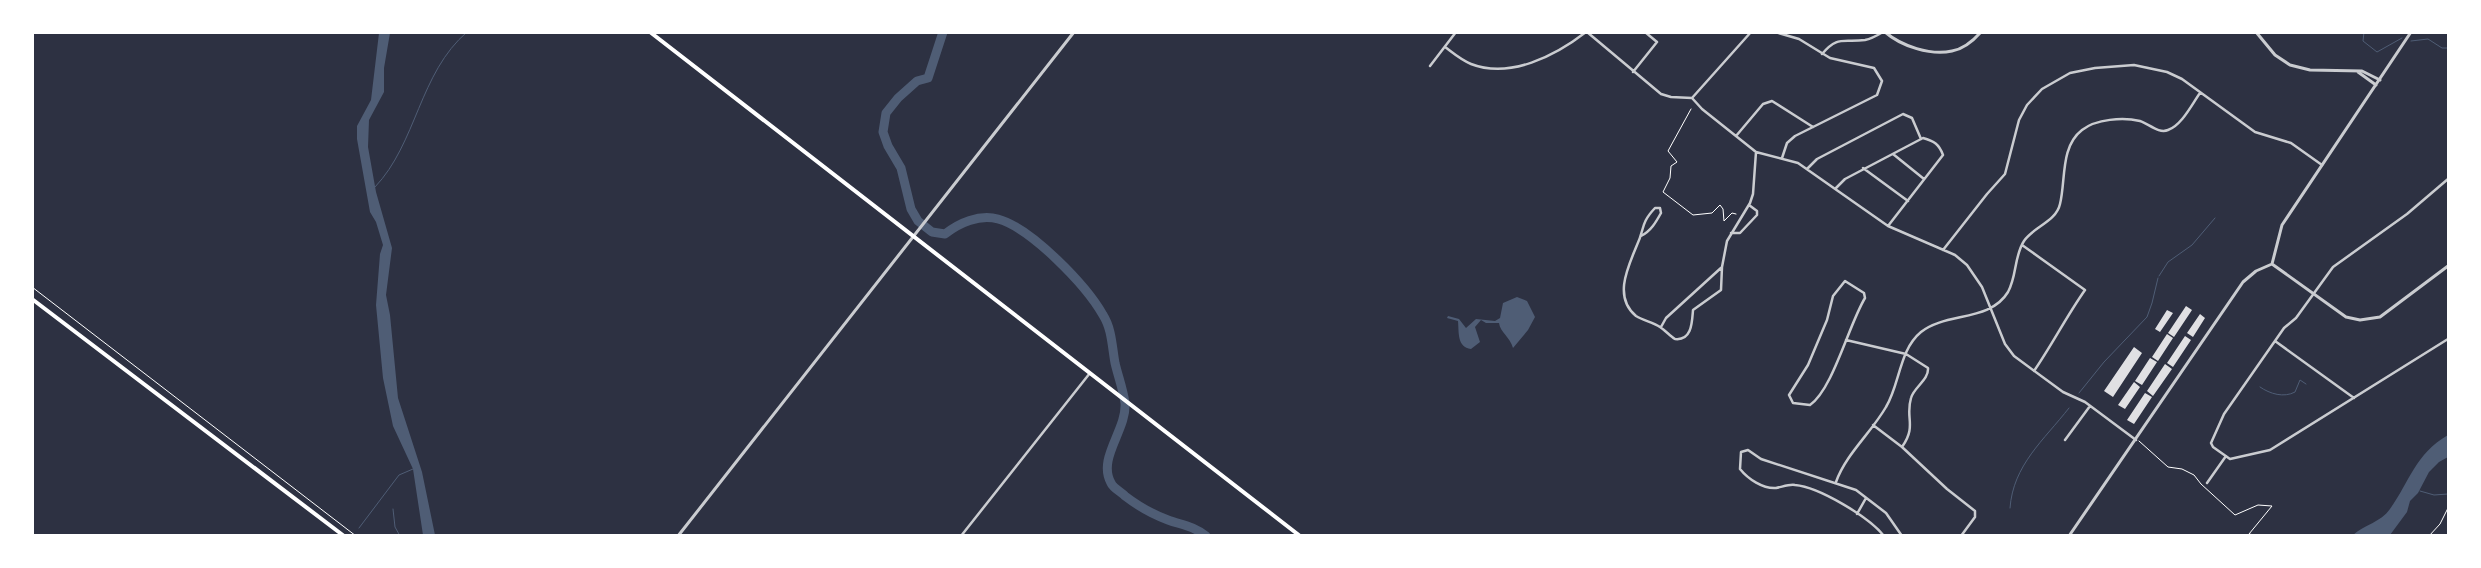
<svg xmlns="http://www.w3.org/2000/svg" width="2481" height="568" font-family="'PT Sans Narrow',sans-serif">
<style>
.water{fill:#4f5d75}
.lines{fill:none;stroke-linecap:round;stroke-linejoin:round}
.stream{stroke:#4f5d75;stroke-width:1}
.river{stroke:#4f5d75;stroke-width:9}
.building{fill:#e0e0e3}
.path{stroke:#fff;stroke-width:1}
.minor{stroke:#caccd0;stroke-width:2.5}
.tertiary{stroke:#caccd0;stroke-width:3}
.secondary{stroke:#fff;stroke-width:4}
</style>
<rect width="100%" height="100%" fill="#2d3142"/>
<!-- water -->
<path class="water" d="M379,33H390L384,68V92L369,120L368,147L376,192L392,248L386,295L390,315L398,398L422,472L435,535H423L413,469L393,426L383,378L376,305L380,254L383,245L376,222L370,212L357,139V126L371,100Z
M1517,297L1527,301L1535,317L1528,330L1513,348C1510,337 1500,332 1499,323H1486L1481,320L1475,327L1480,342L1471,349C1457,347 1459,333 1458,321L1447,318L1448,316L1459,319L1466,328L1476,319L1495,321L1500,318L1503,303Z
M2448,435V457L2439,462L2429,472L2418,493L2410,501L2407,512L2390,535H2353C2364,525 2381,522 2390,509C2410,481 2415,454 2448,435Z"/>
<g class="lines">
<!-- stream -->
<path class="stream" d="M2364,32L2363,41L2377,52L2402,38
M2411,41L2428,39L2442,48H2448
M375,187C417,143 419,73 467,32
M2159,276L2168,262L2192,245L2215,218
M2260,387C2270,394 2284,398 2295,392L2300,380L2306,384
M2079,393L2104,362L2147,317L2152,303L2158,278
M2420,491L2434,495L2448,494
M2010,508C2013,465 2044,440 2069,408
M393,509L395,527L400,536
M359,528L399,475L413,469"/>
<!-- river -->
<path class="river" d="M943,32L928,78L917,81L898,98L886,113L883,132L888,146L901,168L911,209L918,221L932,232L945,234C959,223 979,214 998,219C1031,228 1086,285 1103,315C1112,329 1112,347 1115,363C1118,376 1123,389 1125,403C1127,430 1097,458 1111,483C1113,488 1121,492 1125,496C1138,506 1152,514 1168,520C1182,525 1194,526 1206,536"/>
</g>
<!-- building -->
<path class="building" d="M2186,306L2192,310L2174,337L2168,333Z
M2167,310L2173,313L2160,332L2155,329Z
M2200,314L2205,318L2193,337L2187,333Z
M2167,334L2173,338L2158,361L2152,357Z
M2185,336L2191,340L2173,367L2167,363Z
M2134,347L2142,353L2113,397L2104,391Z
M2150,358L2157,362L2142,385L2135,381Z
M2165,364L2172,369L2153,396L2147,391Z
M2134,382L2140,387L2125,409L2118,405Z
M2145,393L2152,397L2134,424L2127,420Z"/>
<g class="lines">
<!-- path -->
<path class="path" d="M1691,109L1668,151L1677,162L1671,166L1670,178L1663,192L1693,215L1712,213L1720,205L1723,209L1724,221L1732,213L1736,214
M32,287L356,536
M2139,441L2168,467L2182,469L2194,475L2201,484L2235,515L2258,505L2272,506L2249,534L2260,536
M2429,536L2440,524L2448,508"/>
<!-- minor -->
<path class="minor" d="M1587,32L1661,94L1671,97L1692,98L1702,109L1756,152L1798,163L1888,226L1955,255L1967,265L1982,287L2005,344L2014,356L2063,392L2085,402L2136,440
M1775,32L1799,39L1830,58L1874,68L1882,81L1877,95L1795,136L1787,143L1782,158
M1445,47C1453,53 1461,60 1471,64C1510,79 1555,56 1586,32
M1822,54C1838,35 1843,43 1865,40C1871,39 1878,35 1883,32
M1430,66L1456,32
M1633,72L1657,42L1645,32
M1692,98L1751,32
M1736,136L1763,104L1772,101L1813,127
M1893,154L1924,179
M1863,168L1908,201
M1807,169L1817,159L1903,114L1912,118L1921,139
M2448,179L2407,214L2333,267L2296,318L2284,328L2224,414L2211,443L2213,447L2230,459L2270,450L2448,339
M1836,188L1845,179L1923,138C1934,141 1939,144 1943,155L1888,226
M1731,233H1740L1757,215V211L1749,205
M1641,236C1651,231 1656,222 1661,213L1660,208H1655C1640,224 1645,228 1637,245C1628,267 1613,297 1636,316C1644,321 1653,322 1660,327C1666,331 1670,336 1675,339C1692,341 1692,322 1693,310L1721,290L1722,267
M2022,245L2085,290C2066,317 2052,345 2034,371
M1943,250L1987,194L2005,174L2019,120L2027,105L2042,89L2070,73L2095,68L2134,65L2167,72L2182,79L2255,132L2291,143L2322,165
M1845,281L1864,293L1865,298C1849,324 1833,389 1810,405L1793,403L1789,395L1808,365L1827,320L1833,296Z
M1661,327L1666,318L1722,267L1727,241L1750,203L1753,194L1756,152
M1846,340L1906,354L1928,368C1929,380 1914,387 1911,398C1905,418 1917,426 1902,447
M2275,341L2354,398
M1873,425L1902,447L1947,489L1975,511V517L1961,536
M2065,440L2090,406
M1836,482C1846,454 1871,433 1886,407C1900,384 1899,350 1921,332C1946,312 1990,322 2008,292C2017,276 2014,256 2024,241C2033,227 2056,222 2060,204C2066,180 2060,147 2082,130C2096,119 2123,117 2140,121C2149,124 2159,134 2168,130C2182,125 2192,104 2200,93
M2207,483L2226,456
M1857,514L1866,498
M961,536L1090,373
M1884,536C1869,517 1819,487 1795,485C1789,484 1782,487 1776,488C1763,489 1748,479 1740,469L1741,452L1748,450L1761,459L1856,490L1886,513L1902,536"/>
<!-- tertiary -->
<path class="tertiary" d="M1885,32C1901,46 1931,56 1952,51C1964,49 1973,41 1981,32
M2256,32L2275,55L2290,65L2310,70L2362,71L2380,80
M2358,72L2376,85
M2272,264L2282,225L2411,32
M2272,264L2346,317L2360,320L2380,317L2448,266
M678,536L1074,32
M2069,536L2243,282L2256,271L2272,264"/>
<!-- secondary -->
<path class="secondary" d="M650,32L1300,536
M32,299L344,536"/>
</g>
<!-- border -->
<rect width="2481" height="568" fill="none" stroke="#ffffff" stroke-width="68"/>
</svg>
